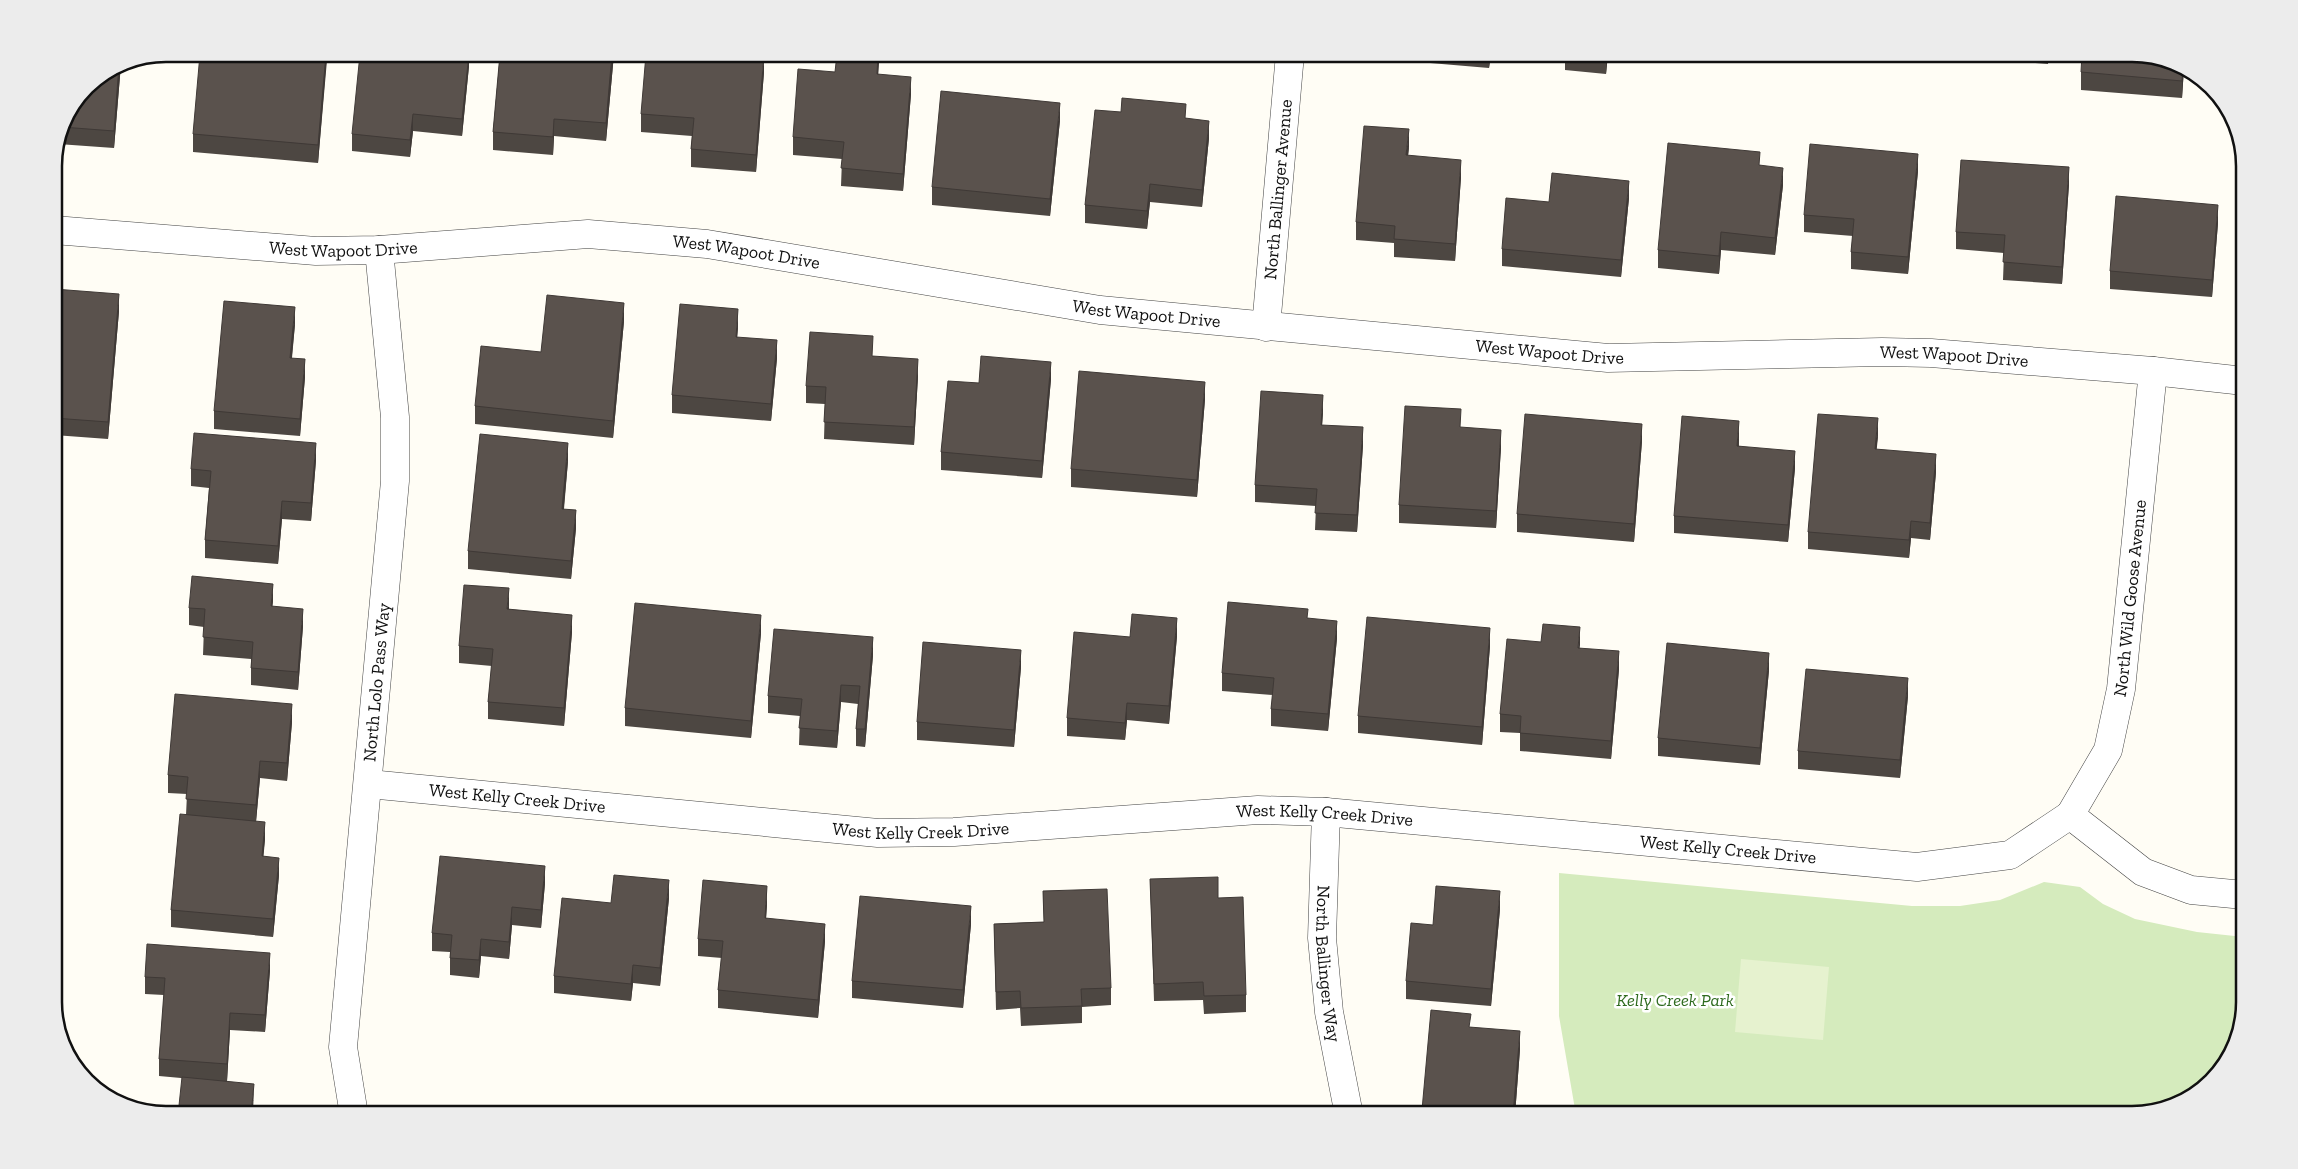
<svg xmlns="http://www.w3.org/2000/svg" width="2298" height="1169" font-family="'Zilla Slab',serif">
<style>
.green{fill:#d5ebbd}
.pitch{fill:#e6f2cf}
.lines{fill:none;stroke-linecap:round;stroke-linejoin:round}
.minor-casing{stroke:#444;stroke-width:29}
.minor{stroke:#fff;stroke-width:28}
.wall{fill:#4d4742}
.shaded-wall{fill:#3f3936}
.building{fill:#5a524d;stroke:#3f3936}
.labels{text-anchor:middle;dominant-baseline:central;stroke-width:5;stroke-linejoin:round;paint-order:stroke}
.street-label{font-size:18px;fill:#111;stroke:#fff}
.park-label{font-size:18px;font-style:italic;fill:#2f6b1f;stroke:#fff}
.rim{fill:none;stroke:#111;stroke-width:2.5}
</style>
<rect width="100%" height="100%" fill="#fffdf5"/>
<!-- green -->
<path class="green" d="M1559,873L1912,906H1960L2000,900L2044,882L2080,887L2103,904L2135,919L2197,932L2244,937V1002L2233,1052L2194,1096L2131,1115H1576L1559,1016Z"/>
<!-- pitch -->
<path class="pitch" d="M1741,959L1829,967L1823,1040L1735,1032Z"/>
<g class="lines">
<defs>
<g id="minor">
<path id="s1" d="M54,230L316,251L379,250L588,234L707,244L1100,310L1608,358L1882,352L1931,353L2153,371L2244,381"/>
<path id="s2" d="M1266,327L1290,54"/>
<path id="s3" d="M369,784L878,833L954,832L1258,810L1326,812L1917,867L2010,855L2070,815L2143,872L2191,890L2244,895"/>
<path id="s4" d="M1326,812L1322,938L1329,1012L1349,1115"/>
<path id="s5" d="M2070,815L2108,750L2121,689L2153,371"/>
<path id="s6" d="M354,1115L343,1047L395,481V417L379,250"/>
</g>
</defs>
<!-- minor casing -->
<use href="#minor" class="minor-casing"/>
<!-- minor -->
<use href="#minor" class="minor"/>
</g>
<!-- wall -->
<path class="wall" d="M327,54L318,163L193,152V134Z
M469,54V66L462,136L413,131L410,157L352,151V134Z
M500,54H614L606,141L554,136L553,155L493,150V132Z
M879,54L878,74L911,94L903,191L841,186L842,159L793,155V137L835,72Z
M1371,54H1491L1489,68L1371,58Z
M1565,54H1608L1606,74L1565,70Z
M1745,54H1774V56Z
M1854,54H1899V58Z
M1941,54H2049L2048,64L1941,55Z
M121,64L114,148L58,144L62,123L87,87Z
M2181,65L2184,68L2182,98L2081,90V72Z
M764,72L756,172L691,167V149L692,136L641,132V114Z
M1121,112L1186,118L1209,138L1202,207L1150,202L1147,229L1085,223V205Z
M1060,120L1050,216L932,205V187Z
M1409,147L1408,156L1461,177L1455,261L1394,257V243L1356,240V222Z
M1760,165L1783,185L1775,255L1721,250L1719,274L1658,268V250Z
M1918,171L1908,274L1851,269V252L1853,236L1804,232V215Z
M2069,184L2062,284L2003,280L2004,253L1956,249V232Z
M1629,198L1621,277L1502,266V249L1549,202Z
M2218,223L2212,297L2110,289V271Z
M54,289L119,311L108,439L54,435Z
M624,321L613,438L475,424V406L541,352Z
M295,324L292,358L305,377L300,436L214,429V411Z
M738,327L737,337L777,358L771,421L672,413V395Z
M873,356L918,376L914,445L824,439L825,404L806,403V386Z
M1051,379L1042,478L941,470V452L979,383Z
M1205,399L1197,497L1071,487V469Z
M1323,412L1322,425L1363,445L1357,532L1315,530L1316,506L1255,502V485Z
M1878,436L1876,450L1936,472L1930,540L1911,538L1909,558L1808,549V532Z
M1739,438V446L1795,468L1788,542L1674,533V516Z
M1642,441L1634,542L1517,532V514Z
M1501,447L1496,528L1399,523V505Z
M316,460L311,521L282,519L278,564L205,558V540L209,488L191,486V469Z
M568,461L564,509L576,528L571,579L468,569V551Z
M273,601L272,606L303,626L298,690L251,685V659L203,655L204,627L189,625V608Z
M509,606V609L572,632L564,726L488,719V702L492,666L459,663V646Z
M1308,618L1337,638L1328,731L1271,726V709L1273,695L1222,691V673Z
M761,633L751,738L625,726V708Z
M1177,636L1169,724L1127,720L1125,740L1067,736V718L1130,637Z
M1490,646L1482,745L1358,733V716Z
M1580,648L1619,669L1611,759L1520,751V733L1500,732V714Z
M873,655L865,747L856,746V729L858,704L841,702L837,748L799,745L800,716L768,713V696Z
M1021,667L1014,747L917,740V722Z
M1769,670L1760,765L1658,756V738Z
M1908,696L1900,778L1798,769V751Z
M292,722L287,781L260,778L256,821L265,839L263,856L279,875L273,937L171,927V910L186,815L187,794L168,793V775Z
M1150,879L1218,898L1246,995V1012L1204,1014L1203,1000L1154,1001Z
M545,883L541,928L512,925L509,959L481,956L479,978L450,975V952L432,951V933Z
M1043,891L1111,988V1005L1082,1007V1023L1021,1026L1020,1008L996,1010L994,924L1044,922Z
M669,898L660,986L633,983L631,1001L554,993V976L611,903Z
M767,904L766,918L825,941L818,1018L718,1008V990L722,958L698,956V939Z
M1500,909L1491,1006L1406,999V981L1433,925Z
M971,924L963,1008L852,998V981Z
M270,970L265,1032L230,1030L227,1081L254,1101L181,1078L159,1076V1059L164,995L145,994V977Z
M1471,1027L1520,1049L1515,1115H1422V1110Z"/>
<!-- shaded-wall -->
<path class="shaded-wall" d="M326,54H327V60L318,163V145Z
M469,54V66L462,136V119Z
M612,54H614L606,141V123Z
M764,54V72L756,172V155Z
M878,54L879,63L877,92V74Z
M1489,54H1491L1489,68Z
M1606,54H1608L1606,74Z
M121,64L114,148V131L119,65Z
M2183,67L2184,68L2182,98V81Z
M911,77V94L903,191V174Z
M1060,103V120L1050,216V199Z
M413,114V131L410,157V140Z
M554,119V136L553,155V137Z
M1209,121V138L1202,207V190Z
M1409,129V147L1406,173V155Z
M1918,154V171L1908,274V257Z
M1461,160V177L1455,261V244Z
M2069,167V184L2062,284V267Z
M1783,168V185L1775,255V238Z
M1629,181V198L1621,277V260Z
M1150,184V202L1147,229V211Z
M2218,205V223L2212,297V280Z
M1721,232V250L1719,274V256Z
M119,294V311L108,439V422Z
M624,303V321L613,438V421Z
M295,307V324L290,375V358Z
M738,309V327L736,354V337Z
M777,340V358L771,421V404Z
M305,359V377L300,436V419Z
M918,359V376L914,445V427Z
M1051,362V379L1042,478V461Z
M1205,382V399L1197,497V480Z
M1323,395V412L1321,442V425Z
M1878,418V436L1875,467V449Z
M1739,421V438L1737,463V446Z
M1642,424V441L1634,542V524Z
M1363,427V445L1357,532V515Z
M1501,430V447L1496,528V511Z
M316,443V460L311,521V503Z
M568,443V461L562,527V509Z
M1795,451V468L1788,542V525Z
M1936,454V472L1930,540V523Z
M282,501V519L278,564V546Z
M576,510V528L571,579V561Z
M1911,521V538L1909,558V540Z
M273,584V601L271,623V606Z
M509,588V606L507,627V609Z
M303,609V626L298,690V672Z
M572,615V632L564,726V708Z
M761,615V633L751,738V721Z
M1177,618V636L1169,724V706Z
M1337,621V638L1328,731V714Z
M1580,627V645L1578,665V648Z
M1490,628V646L1482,745V727Z
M873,637V655L865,747V729Z
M1021,650V667L1014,747V730Z
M1619,651V669L1611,759V741Z
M1769,653V670L1760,765V748Z
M1908,678V696L1900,778V760Z
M841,685V702L837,748V731Z
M1127,703V720L1125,740V723Z
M292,704V722L287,781V763Z
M260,761V778L256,822V805Z
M265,822V839L262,874V856Z
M279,858V875L273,937V919Z
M545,866V883L541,928V910Z
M669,880V898L660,986V968Z
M767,886V904L765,935V918Z
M1500,891V909L1491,1006V989Z
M971,906V924L963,1008V990Z
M512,907V925L509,959V942Z
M825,924V941L818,1018V1000Z
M481,939V956L479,978V960Z
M270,953V970L265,1032V1015Z
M633,965V983L631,1001V984Z
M230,1013V1030L227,1081V1064Z
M1520,1031V1049L1515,1115H1513Z
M254,1084L253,1115H251Z"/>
<!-- building -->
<path class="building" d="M200,54H326L318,145L193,134Z
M360,54H469L462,119L413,114L410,140L352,134Z
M500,54H612L606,123L554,119L553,137L493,132Z
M646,54H764L756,155L691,149L694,118L641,114Z
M837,54H878L877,74L911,77L903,174L841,168L844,142L793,137L798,69L835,72Z
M1577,54H1606V56Z
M2082,54H2131L2181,65L2183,67L2182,81L2081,72Z
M119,65L114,131L62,127V123L87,87Z
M941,91L1060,103L1050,199L932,187Z
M1122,98L1186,104L1185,118L1209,121L1202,190L1150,184L1147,211L1085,205L1095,110L1121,112Z
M1364,126L1409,129L1406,155L1461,160L1455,244L1394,239L1395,226L1356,222Z
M1668,143L1760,152L1759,165L1783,168L1775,238L1721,232L1719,256L1658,250Z
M1810,144L1918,154L1908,257L1851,252L1854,219L1804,215Z
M1961,160L2069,167L2062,267L2003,262L2005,235L1956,232Z
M1552,173L1629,181L1621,260L1502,249L1506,198L1549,202Z
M2116,196L2218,205L2212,280L2110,271Z
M54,289L119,294L108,422L54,418Z
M547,295L624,303L613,421L475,406L481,346L541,352Z
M224,301L295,307L290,358L305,359L300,419L214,411Z
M680,304L738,309L736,337L777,340L771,404L672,395Z
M810,332L873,336L872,356L918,359L914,427L824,422L826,387L806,386Z
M981,356L1051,362L1042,461L941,452L948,381L979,383Z
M1079,371L1205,382L1197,480L1071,469Z
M1261,391L1323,395L1321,425L1363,427L1357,515L1315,513L1317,489L1255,485Z
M1405,406L1461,409L1460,427L1501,430L1496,511L1399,505Z
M1525,414L1642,424L1634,524L1517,514Z
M1818,414L1878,418L1875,449L1936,454L1930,523L1911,521L1909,540L1808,532Z
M1682,416L1739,421L1737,446L1795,451L1788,525L1674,516Z
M194,433L316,443L311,503L282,501L278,546L205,540L211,471L191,469Z
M480,434L568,443L562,509L576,510L571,561L468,551Z
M192,576L273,584L271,606L303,609L298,672L251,668L253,642L203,637L205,609L189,608Z
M464,585L509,588L507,609L572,615L564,708L488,702L493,649L459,646Z
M1228,602L1308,609L1307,618L1337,621L1328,714L1271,709L1274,678L1222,673Z
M635,603L761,615L751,721L625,708Z
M1132,614L1177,618L1169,706L1127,703L1125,723L1067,718L1074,632L1130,637Z
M1367,617L1490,628L1482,727L1358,716Z
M1543,624L1580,627L1578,648L1619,651L1611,741L1520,733L1521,716L1500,714L1507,639L1541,642Z
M774,629L873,637L865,729H856L860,686L841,685L837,731L799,728L802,699L768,696Z
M923,642L1021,650L1014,730L917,722Z
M1667,643L1769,653L1760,748L1658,738Z
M1806,669L1908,678L1900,760L1798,751Z
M175,694L292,704L287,763L260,761L256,805L186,799L188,777L168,775Z
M180,814L265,822L262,856L279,858L273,919L171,910Z
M440,856L545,866L541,910L512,907L509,942L481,939L479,960L450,958L452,935L432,933Z
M614,875L669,880L660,968L633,965L631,984L554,976L562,898L611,903Z
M1218,877V898L1243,897L1246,995L1204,996L1203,982L1154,984L1150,879Z
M703,880L767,886L765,918L825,924L818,1000L718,990L723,941L698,939Z
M1436,886L1500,891L1491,989L1406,981L1411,923L1433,925Z
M1107,889L1111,988L1081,989L1082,1006L1021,1008L1020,991L996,992L994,924L1044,922L1043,891Z
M860,896L971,906L963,990L852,981Z
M147,944L270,953L265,1015L230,1013L227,1064L159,1059L165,978L145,977Z
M1431,1010L1471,1014L1469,1027L1520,1031L1513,1115H1477L1422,1110Z
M182,1077L254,1084L251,1115H178Z"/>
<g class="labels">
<!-- street labels -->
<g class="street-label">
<text stroke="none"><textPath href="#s2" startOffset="138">North Ballinger Avenue</textPath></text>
<text stroke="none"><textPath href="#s1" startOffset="290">West Wapoot Drive</textPath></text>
<text stroke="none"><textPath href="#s1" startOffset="695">West Wapoot Drive</textPath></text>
<text stroke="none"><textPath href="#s1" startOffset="1100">West Wapoot Drive</textPath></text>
<text stroke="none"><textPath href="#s1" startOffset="1505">West Wapoot Drive</textPath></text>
<text stroke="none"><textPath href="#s1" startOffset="1910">West Wapoot Drive</textPath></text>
<text stroke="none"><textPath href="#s5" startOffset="229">North Wild Goose Avenue</textPath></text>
<text stroke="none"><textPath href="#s6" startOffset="435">North Lolo Pass Way</textPath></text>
<text stroke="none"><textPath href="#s3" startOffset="149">West Kelly Creek Drive</textPath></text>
<text stroke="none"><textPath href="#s3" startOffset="959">West Kelly Creek Drive</textPath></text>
<text stroke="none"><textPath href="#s3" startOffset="554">West Kelly Creek Drive</textPath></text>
<text stroke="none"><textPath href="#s3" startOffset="1364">West Kelly Creek Drive</textPath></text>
<text stroke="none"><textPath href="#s4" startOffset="152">North Ballinger Way</textPath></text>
</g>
<!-- park labels -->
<g class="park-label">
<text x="1675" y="1000">Kelly Creek Park</text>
</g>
</g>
<!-- crop -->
<path d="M0 0H2298V1169H0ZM166 62H2132A104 104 0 0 1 2236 166V1002A104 104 0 0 1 2132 1106H166A104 104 0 0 1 62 1002V166A104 104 0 0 1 166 62Z" fill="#ececec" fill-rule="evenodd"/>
<path class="rim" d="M166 62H2132A104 104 0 0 1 2236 166V1002A104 104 0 0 1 2132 1106H166A104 104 0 0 1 62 1002V166A104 104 0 0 1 166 62Z"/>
</svg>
